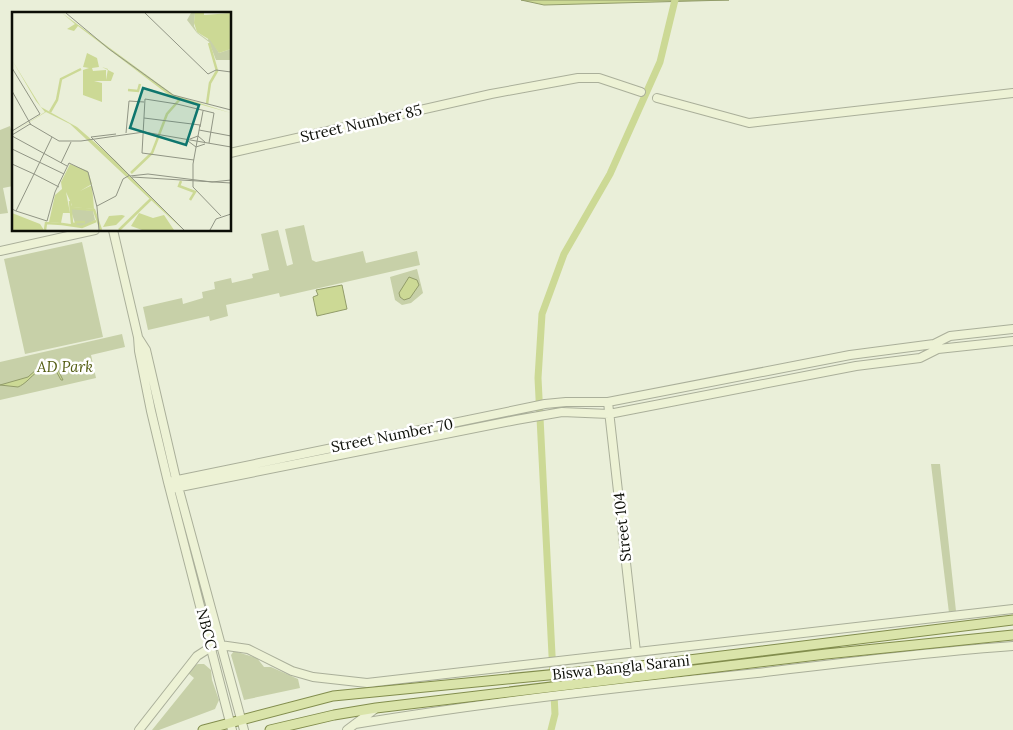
<svg xmlns="http://www.w3.org/2000/svg" width="1013" height="730" font-family="Lora,serif">
<style>
.green{fill:#c7d0a8}
.water{fill:#ccd995;stroke:#929c6a}
.lines{fill:none;stroke-linecap:round;stroke-linejoin:round}
.canal{stroke:#ccd995;stroke-width:7}
.secondary-casing{stroke:#aaaf9a;stroke-width:10}
.primary-casing{stroke:#828d4d;stroke-width:11}
.secondary{stroke:#edf2d5;stroke-width:8}
.primary{stroke:#dae4aa;stroke-width:9}
.labels{text-anchor:middle;dominant-baseline:central;stroke-width:5;stroke-linejoin:round;paint-order:stroke}
.street-label{font-size:15px;fill:#0c0e07;stroke:#fff}
.park-label{font-size:15px;font-style:italic;fill:#525c11;stroke:#fff}
.inset-river{fill:none;stroke:#ccd995;stroke-width:2.5}
.inset-road{fill:none;stroke:#919585;stroke-width:1}
.view{fill:#0f766e;fill-opacity:0.15;stroke:#0f766e;stroke-width:2.5}
.inset-edge{fill:none;stroke:#0c0e07;stroke-width:2.5}
</style>
<rect width="100%" height="100%" fill="#eaefd9"/>
<!-- green -->
<path class="green" d="M10,126L14,142V173L11,174L13,186L3,188L8,213L0,214V130Z
M304,225L312,260L316,262L363,251L366,263L417,251L420,265L280,297L279,293L226,305L228,316L210,321L209,316L148,330L143,307L182,298L183,304L203,298L202,292L215,289L214,282L231,278L232,283L253,278L252,274L269,270L261,234L278,230L287,266L293,264L285,229Z
M82,242L103,337L25,354L4,259Z
M417,269L423,293L411,303L402,305L395,300L390,277Z
M122,334L125,347L91,355L96,378L0,400V362Z
M931,464H940L956,611L949,613Z
M234,651L257,658L264,667H271L298,679L300,688L244,700L231,655Z
M198,664H204L211,670L212,680L219,700L215,709L159,730H152L194,678L188,673L193,666Z"/>
<!-- water -->
<path class="water" d="M521,0H729L544,5Z
M409,277L417,280L419,285L410,298L404,300L400,297L399,293Z
M342,285L347,309L317,316L313,297L318,295L316,290Z
M51,366L57,368L63,380H61L55,369C36,364 32,381 18,387L0,385L28,377L37,369Z"/>
<g class="lines">
<!-- canal -->
<path class="canal" d="M551,730L555,714L538,378L542,314L564,254L610,174L660,62L675,0"/>
<defs>
<path id="secondary" d="M657,98L749,123L1013,93
M230,153L491,94L578,78H599L641,92
M113,230L138,337L139,351L151,411L168,482L232,730
M0,251L95,230
M139,339L146,350L176,479L244,730
M608,402L636,652
M168,482L545,404L566,402H608L850,355L934,344L950,336L1013,329
M170,489L516,420L562,412L609,414L856,366L920,358L938,349L1013,341
M355,724C488,702 623,687 757,673C842,663 927,652 1013,646
M139,730L197,656L211,647L220,645L248,649L292,671L313,677L367,683L1013,609
M347,730L375,709"/>
<path id="primary" d="M203,730L333,696L640,666L1013,620
M270,730L334,715L376,708L826,654L1013,635"/>
</defs>
<!-- secondary casing -->
<use href="#secondary" class="secondary-casing"/>
<!-- primary casing -->
<use href="#primary" class="primary-casing"/>
<!-- secondary -->
<use href="#secondary" class="secondary"/>
<!-- primary -->
<use href="#primary" class="primary"/>
</g>
<g class="labels">
<!-- street labels -->
<g class="street-label">
<text transform="translate(361 123) rotate(-13)">Street Number 85</text>
<text transform="translate(392 435) rotate(-11)">Street Number 70</text>
<text transform="translate(622 527) rotate(-96)">Street 104</text>
<text transform="translate(207 629) rotate(76)">NBCC</text>
<text transform="translate(621 667) rotate(-6)">Biswa Bangla Sarani</text>
</g>
<!-- park labels -->
<g class="park-label">
<text x="65" y="366">AD Park</text>
</g>
</g>
<!-- overview -->
<g transform="translate(12 12)">
<rect width="219" height="219" fill="#eaefd9"/>
<path d="M179,1H183L182,14L185,20L196,28L197,24L207,41L219,37V48H204L197,30L185,21L175,8ZM58,196L81,199L83,208L70,215L64,214Z" fill="#c7d0a8"/>
<path d="M50,1L162,83L219,101L158,84L66,14L62,19L55,17L63,12ZM183,1H192V3L219,1V37L207,41L198,28L185,20L182,11ZM75,41L85,46L87,55L80,56L81,59L94,58V68L96,57L90,55L102,61L99,69H82L90,71V90L71,83V58L77,56L71,55ZM0,48L29,95L65,115L103,148L171,218L58,112L34,100L0,121L33,100L24,89ZM58,152L76,159L80,172L68,179L80,173L82,197L58,195L60,193L54,180L58,201H51L49,211L37,210L43,183L50,177L49,170ZM0,201L28,212L32,218H0ZM127,201L141,206L152,203L162,218H130L119,214ZM97,204L110,203L113,204L104,213L91,215Z" fill="#ccd995"/>
<path class="inset-river" d="M116,78L126,79L128,72M195,92L198,71L205,59L197,31M38,100L45,88L49,67L69,57M119,161L140,141L155,102L169,86M169,169L167,174L183,180L178,188M58,189L60,211L63,213L64,210H73M58,196L82,198L89,218M50,212L70,215L84,209M33,218L34,211L50,212M107,218L139,187"/>
<path class="inset-road" d="M54,1L97,37L161,83L219,98M133,1L196,62L204,58L219,60M0,56L28,102L0,119M0,79L19,113M165,92L202,101L197,131M132,106L188,113L181,152V175L209,204M188,115L191,99M187,118L219,124M114,121L117,89L132,90M0,123L18,112L47,129H69L132,120L219,135M0,124L55,154M79,125L172,218M79,125L104,122M178,127L186,124L193,130M176,129L184,135L193,132M0,137L52,162M130,141L133,87L165,92M130,141L182,148M49,151L59,130M57,151L76,160L85,195L87,218M0,152L22,162M22,162L47,175M118,164L136,162L200,170L219,168M120,165L219,171M85,194L104,184L111,167L118,163M0,197L4,199L40,125M4,199L35,209L43,180L57,151M198,218L204,207L219,202"/>
<path class="view" d="M131,76L187,93L174,133L118,116Z"/>
<rect width="219" height="219" class="inset-edge"/>
</g>
</svg>
